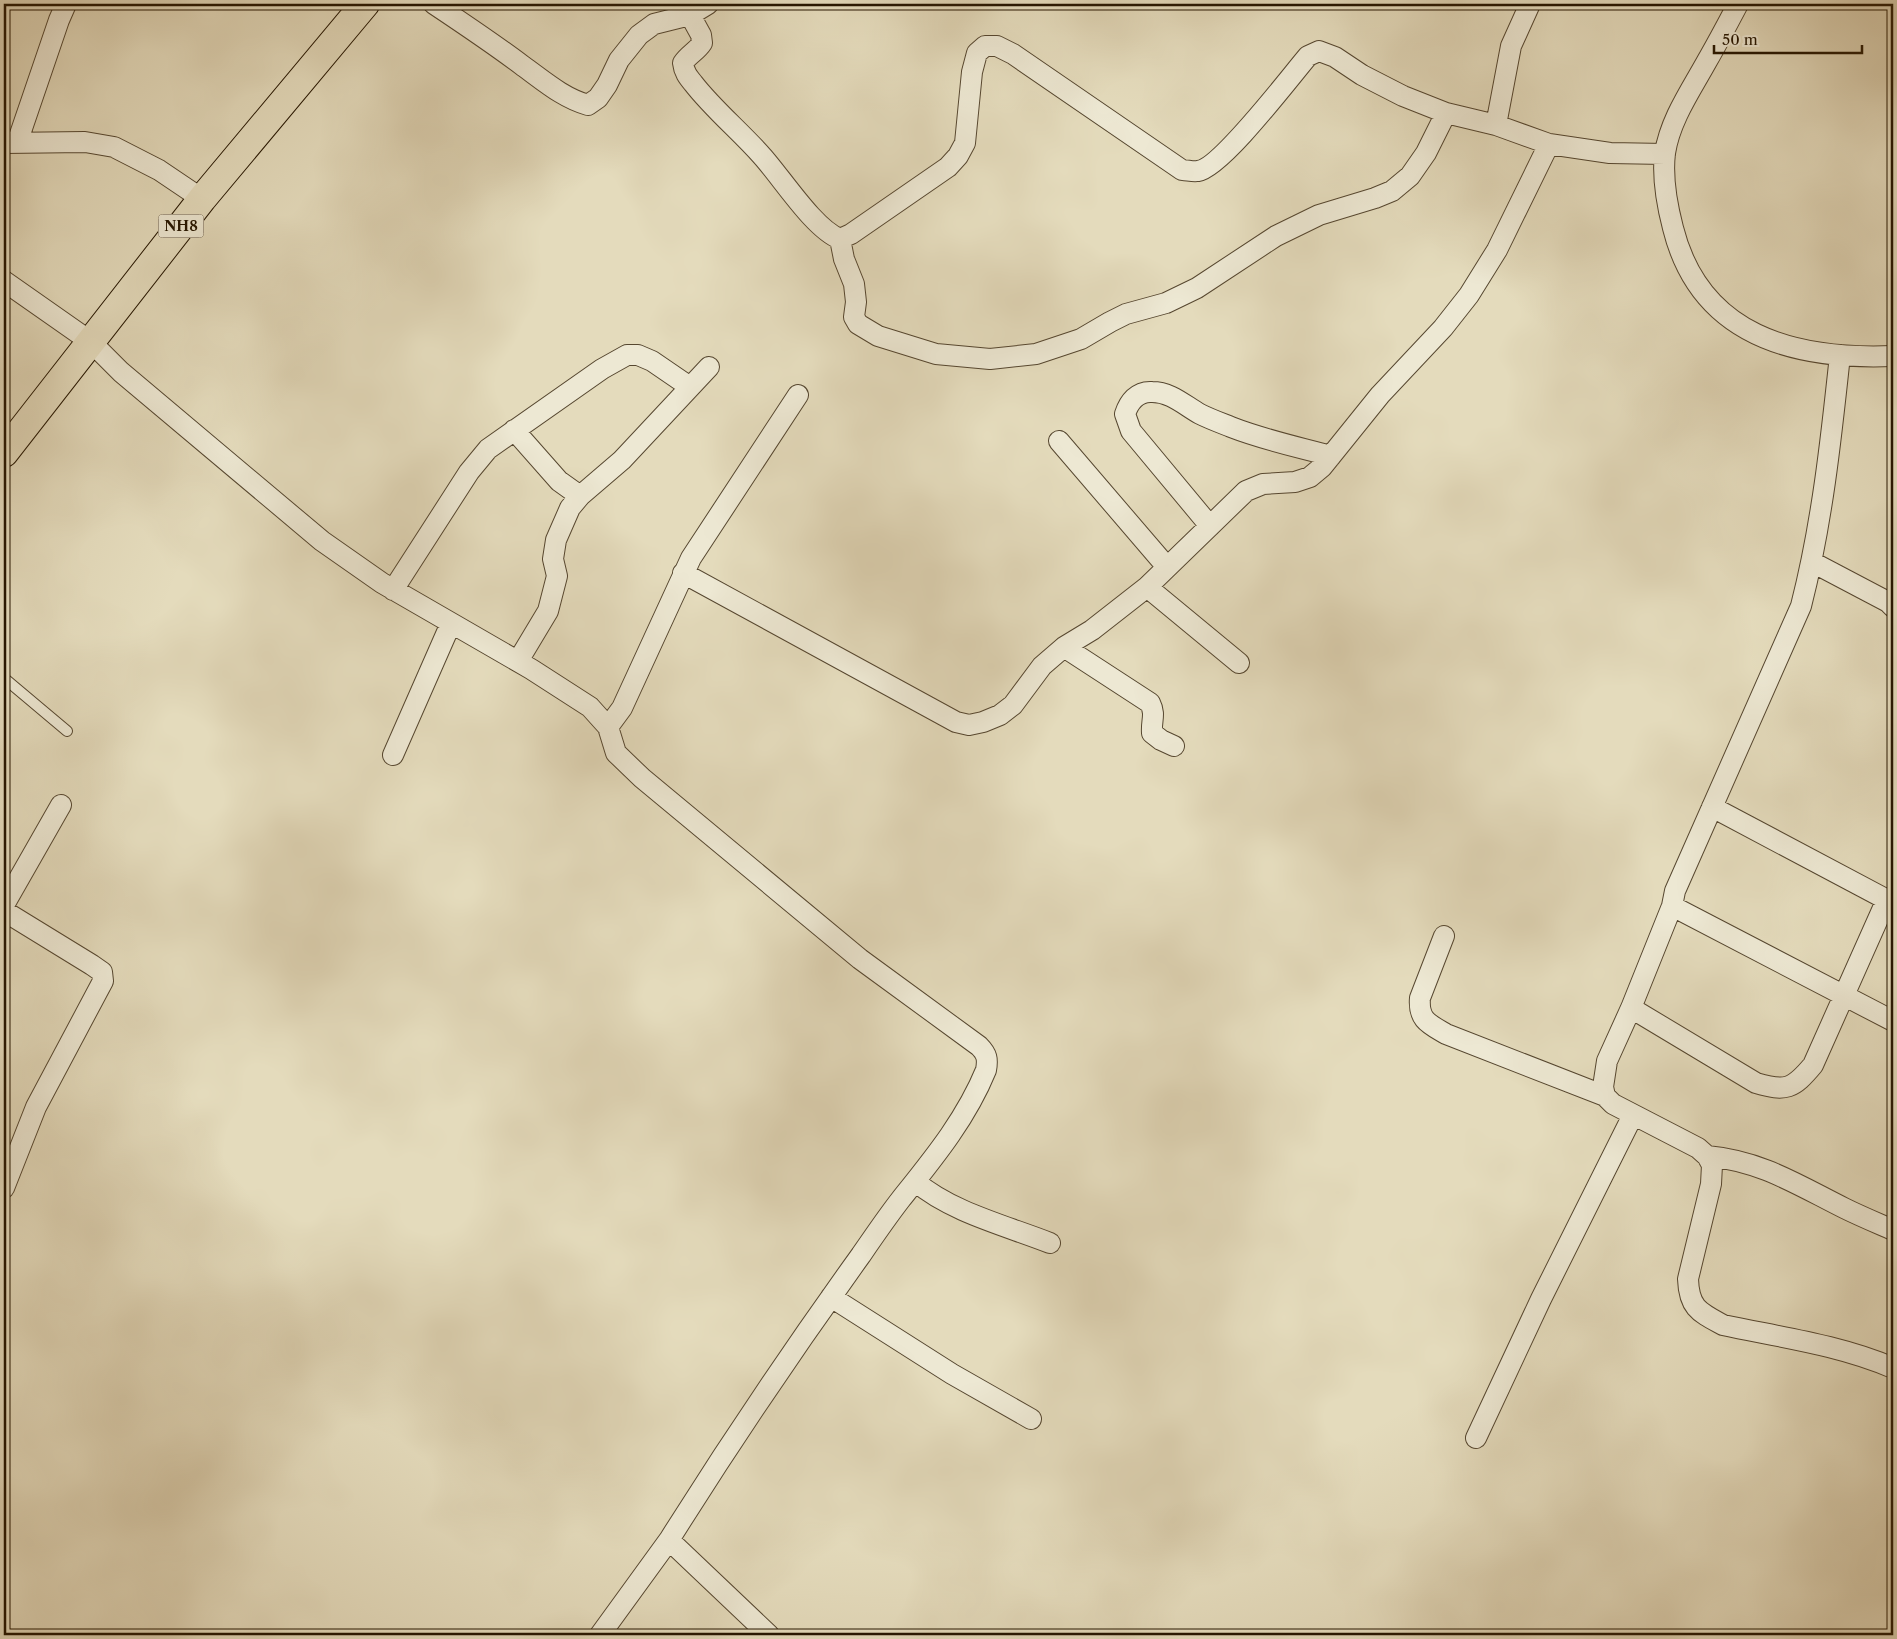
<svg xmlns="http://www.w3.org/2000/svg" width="1897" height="1639" font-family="'Libre Caslon Text',serif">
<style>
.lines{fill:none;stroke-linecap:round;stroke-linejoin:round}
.service-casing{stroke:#564730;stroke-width:12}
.minor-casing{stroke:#564730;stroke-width:22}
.trunk-casing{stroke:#261601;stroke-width:30}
.service{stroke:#ede8d3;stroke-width:10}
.minor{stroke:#ede8d3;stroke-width:20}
.trunk{stroke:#e4dbbc;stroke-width:28}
.labels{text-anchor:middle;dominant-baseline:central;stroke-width:4;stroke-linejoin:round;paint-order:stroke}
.shield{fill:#ede8d3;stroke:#625540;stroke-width:1}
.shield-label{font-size:14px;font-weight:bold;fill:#261601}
</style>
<rect width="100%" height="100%" fill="#e4dbbc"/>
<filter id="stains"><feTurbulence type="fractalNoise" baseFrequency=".004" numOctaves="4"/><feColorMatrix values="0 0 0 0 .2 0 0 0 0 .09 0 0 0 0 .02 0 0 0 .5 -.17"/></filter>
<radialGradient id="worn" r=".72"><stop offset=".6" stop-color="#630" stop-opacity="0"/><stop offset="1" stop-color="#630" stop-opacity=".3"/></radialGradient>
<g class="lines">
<defs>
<path id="service" d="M4,678L67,731"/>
<path id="minor" d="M434,4C464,24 494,44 523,66C544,81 563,98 588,105L598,98L607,85L619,60L639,35L654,24L690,15L708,4
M1738,4C1728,23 1718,42 1707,61C1691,90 1670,120 1665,153C1662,178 1667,205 1673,228C1700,336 1794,360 1893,356
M690,15L701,35L702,43C697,51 688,55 683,63C684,72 688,77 693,83C713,109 740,131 762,156C782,178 814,229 840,239L851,234L948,167L958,156L965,143L972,72L977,53L985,46H997L1013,54L1182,170C1187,170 1193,172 1198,171C1221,168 1290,77 1308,56L1319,51L1335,57L1362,75L1403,96L1446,113L1496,125L1549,144L1610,153L1665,154
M1496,125L1511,46L1530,4
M4,143L85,142L114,147L159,170L202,199
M17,143L59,20L66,4
M840,239L844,259L854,284L856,302L854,317L858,324L878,336L936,354L990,359L1036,354L1081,339L1110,322L1126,314L1166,303L1197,288L1276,236L1319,215L1375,198L1392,191L1410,176L1426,153L1446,113
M4,281L91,342L121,372L322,541L382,583L531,669L590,707L608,727L616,753L642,778L860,959L979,1046C987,1054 988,1059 986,1070C966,1119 933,1159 901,1199C887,1217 874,1236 861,1255C794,1348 730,1443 669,1540
M1840,355C1831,440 1822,524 1801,606L1675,891L1672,906L1631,1008L1607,1061L1603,1087L1605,1096L1613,1104L1698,1148L1707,1156L1712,1165L1711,1184L1688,1279C1689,1308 1699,1312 1723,1325C1779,1337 1840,1345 1893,1368
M514,430L559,481L580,496
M1059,441L1167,567
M1210,526L1131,431L1125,414C1129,402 1137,391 1152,392C1171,392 1184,405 1200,414C1210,419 1221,423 1231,427C1264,440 1298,447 1331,456
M1812,562L1888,602L1893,607
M683,573L956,722L969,725L983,722L1000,715L1013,705L1042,666L1064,647L1092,630L1147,587L1246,491L1263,484L1295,482L1310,477L1322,467L1380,395L1443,328L1469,295L1497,250L1549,144
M1147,587L1239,663
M393,590L469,472L488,449L602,369L627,355H638L652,361L690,387
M1064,647L1150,703C1156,715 1151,720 1152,733L1161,740L1174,746
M518,661L548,611L557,576L553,559L556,540L570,508L580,496L622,460L709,367
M608,727L622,708L691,558L798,395
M393,755L451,623
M1712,807L1893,903
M4,905L61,805
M1672,906L1893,1021
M4,911L92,965L102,972L103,981L36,1107L4,1188
M1444,936L1420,998C1418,1020 1429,1024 1446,1034L1605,1096
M1631,1008L1756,1083C1786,1092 1793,1089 1813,1065L1887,899
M1707,1156C1761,1161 1796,1184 1844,1208C1860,1216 1877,1223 1893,1230
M916,1182C951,1212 1007,1226 1050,1243
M831,1297L952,1374L1031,1419
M1476,1438L1541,1299L1633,1115
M600,1635L669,1540L769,1635"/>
<path id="trunk" d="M4,453L202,199L365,4"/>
</defs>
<!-- service casing -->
<use href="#service" class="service-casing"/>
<!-- minor casing -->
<use href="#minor" class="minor-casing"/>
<!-- trunk casing -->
<use href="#trunk" class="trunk-casing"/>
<!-- service -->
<use href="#service" class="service"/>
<!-- minor -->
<use href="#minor" class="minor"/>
<!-- trunk -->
<use href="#trunk" class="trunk"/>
</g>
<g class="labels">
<!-- shield labels -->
<rect class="shield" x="158.5" y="214.5" width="45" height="23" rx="4"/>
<g class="shield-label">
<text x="181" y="226">NH8</text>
</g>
</g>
<!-- margin -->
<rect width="1897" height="1639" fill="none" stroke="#e4dbbc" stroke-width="20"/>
<rect x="5" y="5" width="1887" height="1629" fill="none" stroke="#261601" stroke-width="2.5"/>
<rect x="10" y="10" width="1877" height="1619" fill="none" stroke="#261601"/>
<!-- scale -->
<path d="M1714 45v8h148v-8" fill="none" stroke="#261601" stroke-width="2.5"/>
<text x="1722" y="45" font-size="15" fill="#261601" stroke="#ede8d3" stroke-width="4" paint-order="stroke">50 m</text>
<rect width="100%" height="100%" filter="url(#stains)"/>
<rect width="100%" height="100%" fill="url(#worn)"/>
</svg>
